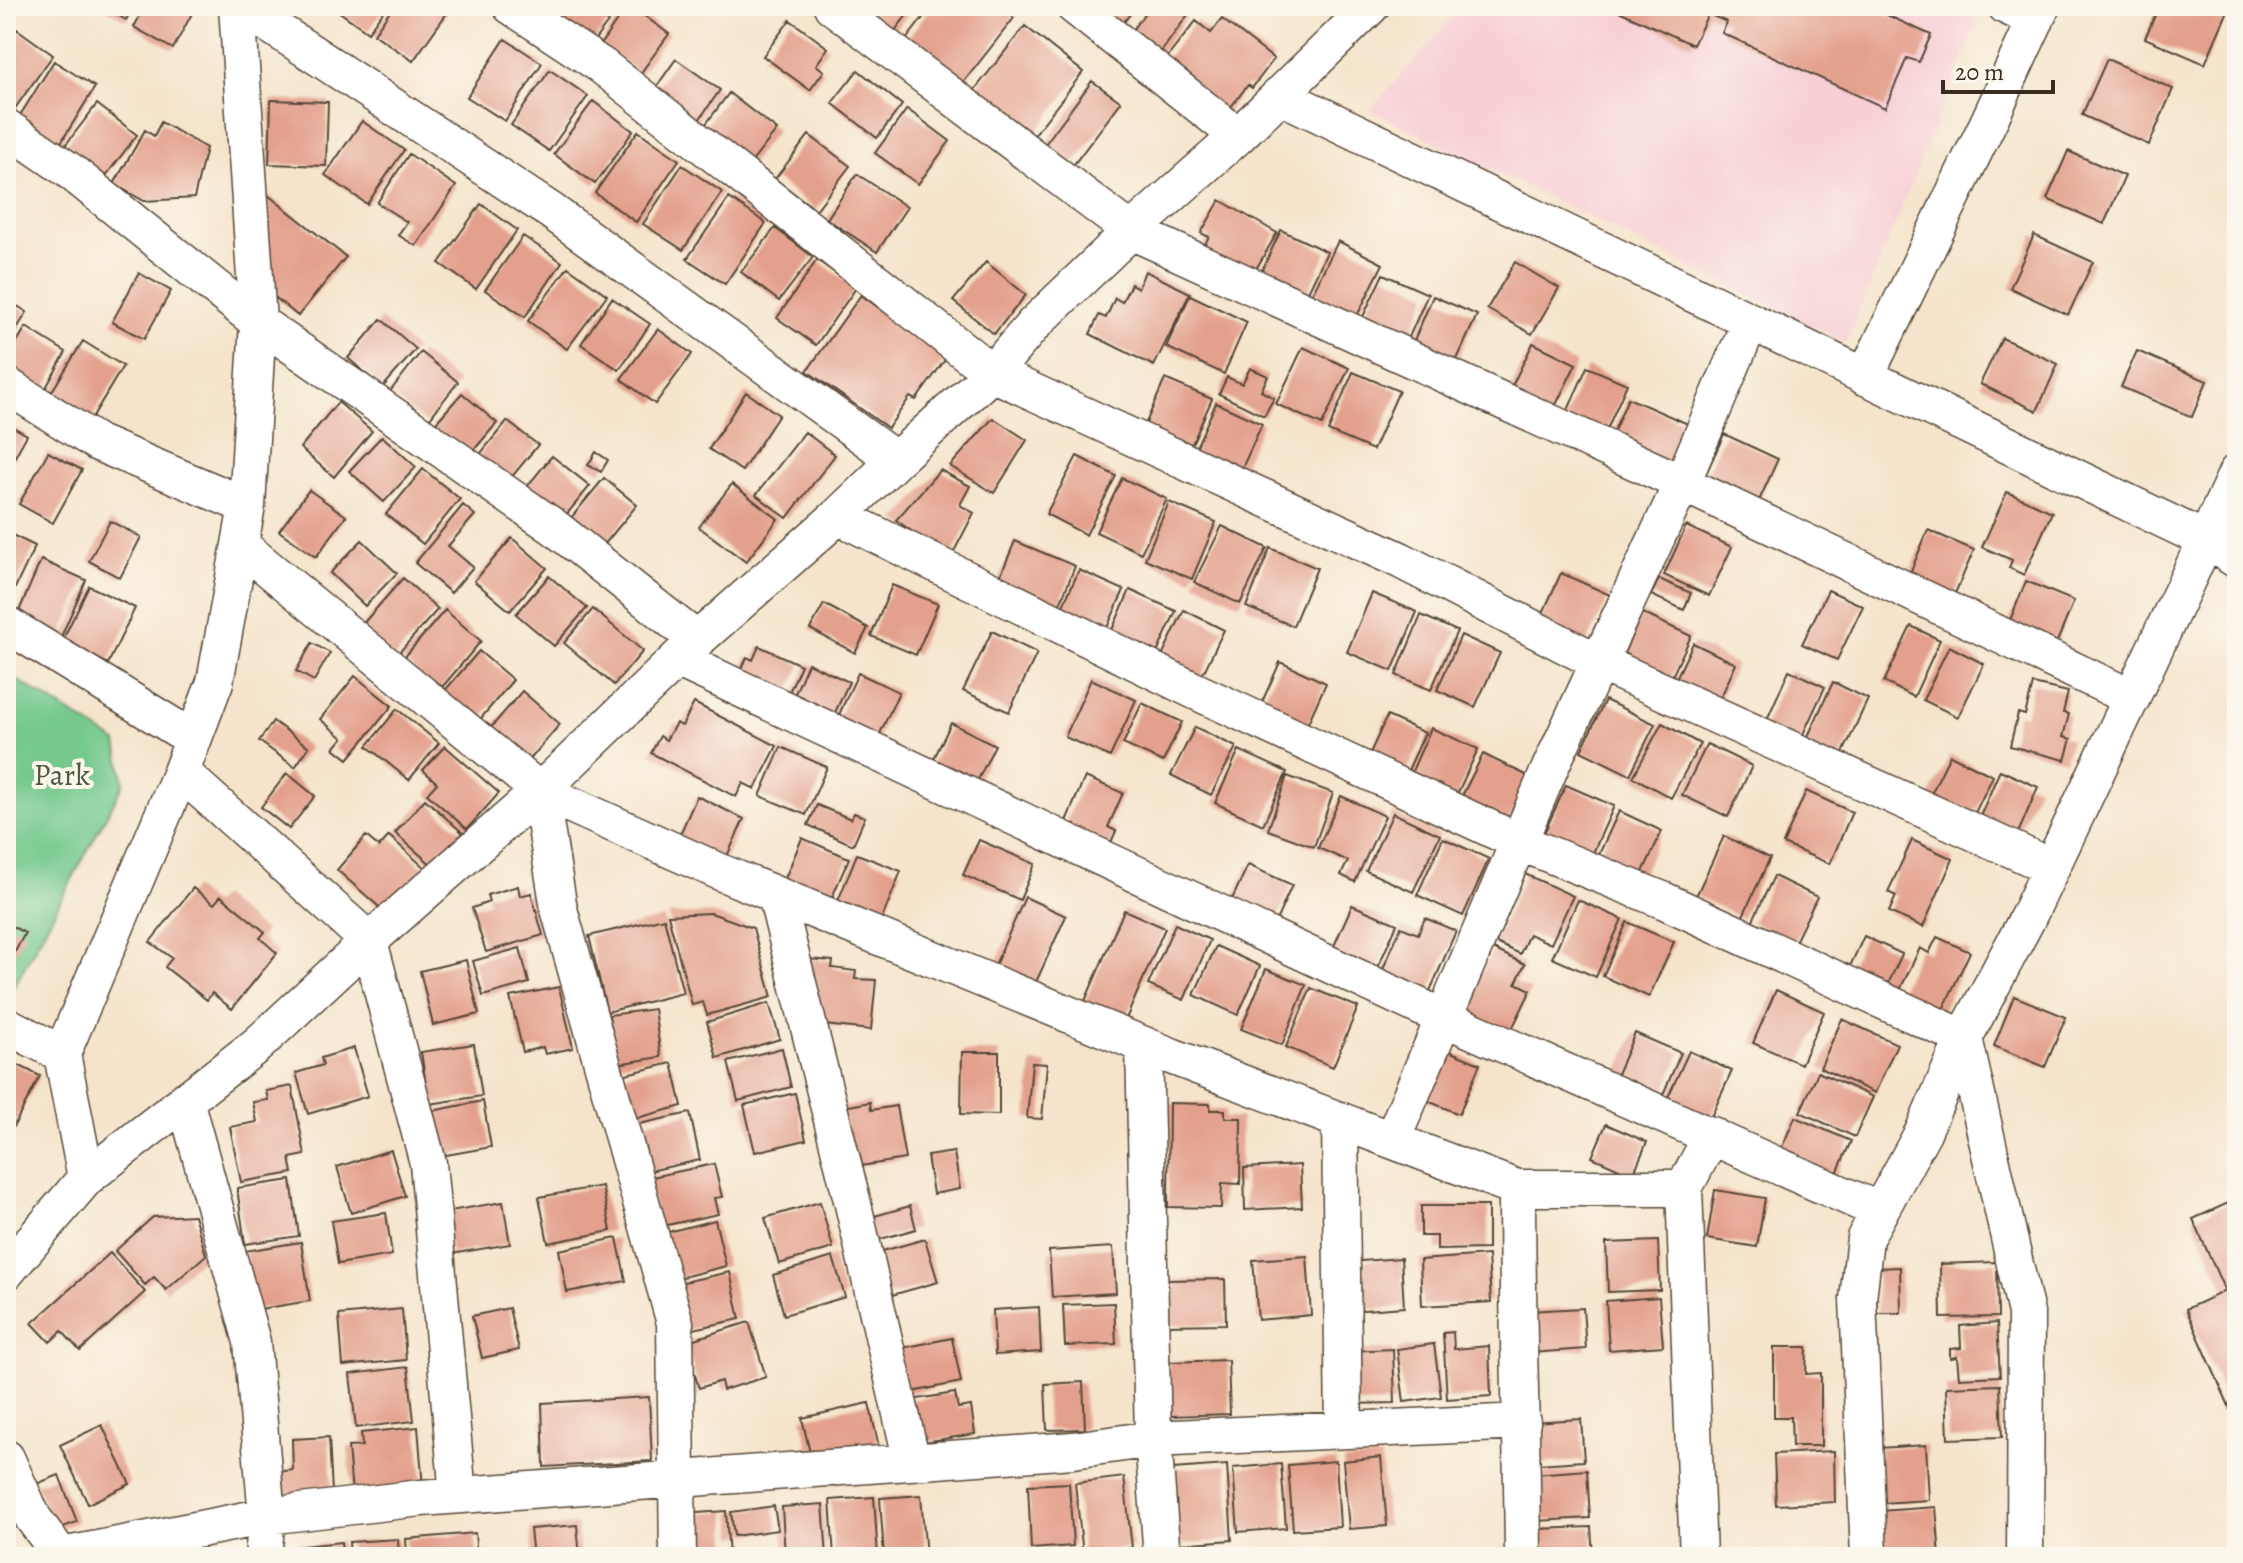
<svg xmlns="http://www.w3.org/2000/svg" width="2243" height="1563" font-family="Alegreya,serif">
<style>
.built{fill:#f7cfd5}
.green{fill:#74c98d;stroke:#587a56;stroke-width:2}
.building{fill:#e3a08c}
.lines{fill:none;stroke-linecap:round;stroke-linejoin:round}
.minor-casing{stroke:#574638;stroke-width:39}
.minor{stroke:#fff;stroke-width:36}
.labels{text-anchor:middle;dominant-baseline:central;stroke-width:8;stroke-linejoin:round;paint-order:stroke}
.park-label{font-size:30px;fill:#4c5a3f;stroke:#fbf7ec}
</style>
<rect width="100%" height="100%" fill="#fbf7ec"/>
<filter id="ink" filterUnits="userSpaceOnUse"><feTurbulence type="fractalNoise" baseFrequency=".0125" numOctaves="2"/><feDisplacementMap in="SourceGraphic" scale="16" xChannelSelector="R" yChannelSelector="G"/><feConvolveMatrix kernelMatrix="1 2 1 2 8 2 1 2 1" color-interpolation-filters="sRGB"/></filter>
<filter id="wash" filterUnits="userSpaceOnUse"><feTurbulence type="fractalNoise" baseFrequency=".006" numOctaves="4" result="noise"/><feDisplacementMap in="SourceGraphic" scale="32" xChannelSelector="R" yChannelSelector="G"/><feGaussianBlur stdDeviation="1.8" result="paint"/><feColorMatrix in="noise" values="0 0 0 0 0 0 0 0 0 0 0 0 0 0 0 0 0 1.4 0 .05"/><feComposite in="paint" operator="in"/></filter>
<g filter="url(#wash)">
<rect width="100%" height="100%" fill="#f5e4cb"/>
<!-- built -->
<path class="built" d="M1463,6H1951L1979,19L1846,343L1370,110Z"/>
<!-- green -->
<path class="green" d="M6,673L117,742L124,783L11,992L6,989Z"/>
<g id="blocks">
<!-- building -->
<path class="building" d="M102,6H134L126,20Z
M145,6H196L173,49L134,27Z
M331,6H387L368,32Z
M393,6H452L413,61L374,34Z
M557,6H586L608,22L590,46L549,16Z
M627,6H631L669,34L640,74L600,45Z
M839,6H914L886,42Z
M932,6H1000L1014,18L955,93L899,49Z
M1084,6H1136L1117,31Z
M1150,6H1174L1187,16L1153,63L1124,41Z
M1608,6H1867L1931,35L1919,62L1907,58L1885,108L1722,33L1727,22L1708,14L1693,45Z
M2159,6H2230L2205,64L2145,38Z
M1222,19L1274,59L1252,88L1248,85L1226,113L1162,64L1196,21L1211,33Z
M790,20L828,48L816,65L824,71L810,90L763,56Z
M1025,26L1083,72L1024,148L966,101Z
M17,29L53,55L13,111L6,106V44Z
M505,39L542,63L505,121L467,97Z
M676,59L720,90L696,124L652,93Z
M2107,59L2173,89L2149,145L2082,115Z
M54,61L95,87L60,144L19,117Z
M550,70L588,96L549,151L511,125Z
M858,70L902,105L877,138L832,103Z
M1092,81L1121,102L1065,176L1037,155Z
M729,93L777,130L750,164L703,128Z
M271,100L328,102L326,166L269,164Z
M593,101L633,131L595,184L554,154Z
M97,104L137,135L104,178L64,147Z
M907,109L950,141L918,184L875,153Z
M362,121L404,150L367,204L325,175Z
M161,122L206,148L194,198L144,201L114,184L145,130L154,136Z
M638,131L679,160L636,222L595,193Z
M809,135L850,166L816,210L775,179Z
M2068,151L2125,176L2104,224L2047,199Z
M409,154L456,186L416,246L398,235L407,222L377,203Z
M682,165L722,192L683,250L643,224Z
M857,174L907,207L877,252L827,219Z
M268,195L346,257L298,316L265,289Z
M729,198L766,223L725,284L687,259Z
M1220,200L1277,233L1252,276L1203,247L1209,237L1201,233Z
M481,204L517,230L476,289L439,263Z
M775,228L813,257L779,301L741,272Z
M1281,230L1327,252L1305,298L1259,276Z
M2034,235L2093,262L2068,315L2010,288Z
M523,236L562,262L525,317L485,290Z
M1338,241L1383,264L1354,322L1309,300Z
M817,260L856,288L816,345L777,318Z
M986,262L1026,295L994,334L953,301Z
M1515,262L1559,288L1532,334L1487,309Z
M568,267L607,295L567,349L528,321Z
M1145,271L1190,293L1154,366L1090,334L1099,315L1106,318L1115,298L1122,302L1131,284L1138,288Z
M139,273L171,291L144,339L112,322Z
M1383,274L1428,294L1406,344L1360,323Z
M861,295L947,357L916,400L910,397L888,428L807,371Z
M1190,295L1247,322L1224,374L1166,347Z
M1433,296L1477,315L1455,364L1412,345Z
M612,298L650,324L619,370L581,344Z
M6,299L27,312L6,347Z
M381,319L416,349L382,388L348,358Z
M26,327L66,352L44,391L6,368V360Z
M658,329L692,354L655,404L621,379Z
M2002,338L2058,364L2037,411L1980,384Z
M83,341L123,366L90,421L49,396Z
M1533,343L1576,364L1548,421L1505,400Z
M1303,347L1349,368L1322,425L1276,404Z
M2137,351L2207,381L2192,417L2121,387Z
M421,352L458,382L426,423L388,394Z
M1587,367L1627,384L1601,443L1561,426Z
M1250,368L1268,376L1261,391L1274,398L1264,416L1219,394L1227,377L1242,384Z
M1353,372L1399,391L1373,450L1328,431Z
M1165,379L1212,399L1188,453L1142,432Z
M746,392L779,415L742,471L709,449Z
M462,393L497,423L467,458L432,427Z
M1628,398L1688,424L1667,473L1607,447Z
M338,402L372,431L334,477L300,448Z
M1216,403L1262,424L1239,475L1193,454Z
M993,418L1027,440L994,493L950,466Z
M507,421L538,445L506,484L476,459Z
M6,423L27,435L6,473Z
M805,432L835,455L787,518L756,495Z
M1724,434L1778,459L1753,514L1699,489Z
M382,436L416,467L384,502L349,471Z
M48,452L82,470L53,523L19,504Z
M596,452L608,460L601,472L588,465Z
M552,456L590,486L557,526L520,495Z
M1077,456L1116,476L1086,535L1046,514Z
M423,469L460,499L423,544L386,514Z
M940,470L970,486L960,505L974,513L950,559L896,520Z
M604,478L637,505L594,557L561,530Z
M1122,478L1167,499L1141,553L1096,532Z
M732,484L778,519L746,562L699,527Z
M309,490L346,516L316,557L279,531Z
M2007,492L2052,512L2024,575L2009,568L2012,560L1982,547Z
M1169,502L1216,522L1192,579L1145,559Z
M463,505L475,515L448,546L473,567L451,593L415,563Z
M110,521L141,537L120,578L89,561Z
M1222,526L1267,548L1240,604L1194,582Z
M1686,526L1732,547L1709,596L1664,575Z
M1928,530L1974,550L1950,605L1905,585Z
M6,532L35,546L6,607Z
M512,538L547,568L510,611L474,581Z
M362,540L397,573L365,606L330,573Z
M1015,541L1075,566L1055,616L994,591Z
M1270,548L1317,568L1293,626L1246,607Z
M41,560L86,580L61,637L16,618Z
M1079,570L1124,590L1102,639L1057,619Z
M1561,573L1610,595L1585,648L1537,626Z
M549,576L587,608L554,646L516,614Z
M403,578L438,609L395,657L361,626Z
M1659,579L1691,593L1684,610L1651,595Z
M2026,581L2074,601L2054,649L2006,630Z
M892,585L938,604L916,655L871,636Z
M89,586L135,608L108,664L62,641Z
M1130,590L1176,611L1153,662L1107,641Z
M1828,590L1863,606L1837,660L1802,644Z
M1372,593L1417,612L1392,671L1347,652Z
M824,604L868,628L855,653L810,629Z
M593,609L643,651L614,685L564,643Z
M445,610L481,641L439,691L402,660Z
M1184,610L1224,630L1198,684L1158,664Z
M1642,613L1691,636L1668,685L1620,662Z
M1421,615L1457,631L1431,690L1396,675Z
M1911,626L1940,640L1914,697L1884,682Z
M992,631L1037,653L1009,712L963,691Z
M1461,635L1500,653L1475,707L1437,690Z
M312,643L330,653L314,681L296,671Z
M1693,643L1736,664L1716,708L1672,687Z
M759,646L801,665L783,706L741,671L747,657L753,660Z
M1949,646L1984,664L1958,717L1923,700Z
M479,651L513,680L477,723L442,694Z
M1280,662L1326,683L1304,732L1258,711Z
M808,663L849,682L828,728L788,710Z
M1789,670L1825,687L1797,747L1762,731Z
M858,673L899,692L873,749L832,730Z
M355,676L392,706L348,759L334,748L343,738L320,719Z
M1091,679L1136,700L1110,757L1065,737Z
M1833,682L1868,699L1838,764L1803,747Z
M2033,684L2068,692L2063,713L2069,714L2063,737L2071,739L2065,760L2010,746L2018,713L2025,715Z
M522,691L560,724L527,763L489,730Z
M1605,700L1655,724L1630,775L1581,751Z
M694,703L777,746L755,789L743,783L736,797L651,753L660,736L666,740L676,723L682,726Z
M1142,703L1182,722L1163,762L1123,744Z
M397,709L439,743L409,780L367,746Z
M1387,716L1425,733L1404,779L1366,762Z
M273,721L309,747L295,767L259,741Z
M951,723L995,745L971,794L927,773Z
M1662,723L1700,744L1671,798L1633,777Z
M1195,727L1236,747L1211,795L1171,775Z
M1431,728L1478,749L1454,801L1408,780Z
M1707,744L1752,766L1728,817L1682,795Z
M445,746L499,793L467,829L427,794L437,783L423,770Z
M781,747L827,767L806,815L760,796Z
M1239,750L1287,772L1263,825L1215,803Z
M1483,754L1530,777L1506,826L1459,802Z
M1950,755L1993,776L1969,825L1926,804Z
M2000,770L2038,787L2013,845L1975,828Z
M287,773L315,796L289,829L261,807Z
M1287,776L1333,793L1314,847L1268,830Z
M1085,777L1123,793L1108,827L1116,831L1106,854L1060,835Z
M1566,785L1614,806L1588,864L1540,842Z
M1806,791L1852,812L1830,864L1783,844Z
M697,796L744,819L723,865L676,843Z
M1341,796L1385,816L1355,882L1341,875L1348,861L1318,848Z
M425,799L463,833L433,866L395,833Z
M817,805L851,819L854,813L865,817L853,845L808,825Z
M1619,811L1662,831L1638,883L1595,863Z
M1393,813L1440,835L1413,892L1366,871Z
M366,836L379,847L389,836L425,868L386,913L337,870Z
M1724,836L1770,858L1742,918L1696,896Z
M802,838L849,858L828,907L781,888Z
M1443,838L1489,859L1463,916L1417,895Z
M979,840L1035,864L1020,900L963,875Z
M1912,840L1953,859L1923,927L1889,912L1896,896L1888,892Z
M857,854L901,871L878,929L834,911Z
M1248,865L1292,885L1272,930L1227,910Z
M1525,874L1573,896L1551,944L1529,934L1520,954L1494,942Z
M1774,876L1817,897L1795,942L1752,922Z
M518,886L520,896L531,893L543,935L486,952L472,908L489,902L487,895Z
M193,888L214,904L221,896L265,932L260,938L277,953L232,1009L212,993L207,1000L165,967L172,958L150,942Z
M1025,897L1066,916L1032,991L992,972Z
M1578,900L1622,919L1596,977L1552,958Z
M1352,905L1397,924L1375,974L1330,955Z
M1124,910L1165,928L1126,1019L1085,1001Z
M711,913L753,928L772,997L707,1015L703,1002L692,1005L668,915Z
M664,918L683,993L607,1012L589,936Z
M1425,918L1456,931L1427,998L1379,978L1401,927L1418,934Z
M1627,922L1674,942L1649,997L1603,976Z
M1175,924L1210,940L1184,1000L1148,985Z
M9,925L25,933L6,969V931Z
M1864,936L1902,954L1883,995L1845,977Z
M1937,937L1970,952L1940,1016L1897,996L1920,948L1929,953Z
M1216,946L1260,966L1238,1015L1194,995Z
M520,948L529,983L483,996L473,961Z
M1493,949L1525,964L1516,983L1531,990L1508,1037L1461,1015Z
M808,959L833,961L832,968L856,971L855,979L876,980L871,1030L815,1024Z
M466,960L479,1014L433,1025L420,971Z
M1266,969L1306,985L1282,1045L1241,1029Z
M559,987L573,1048L545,1054L543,1047L523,1052L510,997Z
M1311,988L1358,1007L1333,1067L1286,1047Z
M1776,990L1824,1012L1801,1064L1753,1043Z
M2014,996L2066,1017L2045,1067L1994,1046Z
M769,1003L780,1039L717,1058L707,1022Z
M654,1009L661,1057L617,1064L609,1015Z
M1842,1019L1897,1044L1875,1093L1820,1068Z
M1635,1033L1681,1053L1658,1106L1612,1085Z
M474,1044L482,1096L429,1104L421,1052Z
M354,1048L368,1096L308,1114L296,1073L323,1065L321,1058Z
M782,1048L791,1087L738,1101L728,1062Z
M1444,1049L1480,1064L1459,1114L1423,1099Z
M1689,1051L1732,1071L1706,1128L1663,1108Z
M962,1052H999V1115L961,1114Z
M6,1059L40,1076L6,1141Z
M672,1063L682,1106L633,1119L622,1075Z
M1032,1063L1047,1064L1042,1119L1027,1118Z
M1818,1072L1873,1097L1855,1137L1800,1112Z
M292,1086L305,1155L290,1158L293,1173L241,1182L230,1127L257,1122L253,1102L268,1100L266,1091Z
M795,1093L806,1140L755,1152L744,1105Z
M483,1101L491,1147L435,1157L427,1112Z
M870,1102L871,1110L896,1106L905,1159L848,1168L839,1108Z
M1169,1103L1210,1104V1110H1225V1118H1241L1240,1184L1222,1183L1221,1208L1168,1207Z
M690,1113L700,1160L645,1172L634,1125Z
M1795,1117L1851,1141L1832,1185L1776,1161Z
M1606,1124L1647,1142L1633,1175L1592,1157Z
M391,1150L405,1196L351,1213L337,1167Z
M954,1152L960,1189L933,1194L927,1156Z
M714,1164L722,1197L714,1198L718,1214L658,1227L647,1178Z
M1300,1165L1302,1207L1245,1210L1244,1168Z
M291,1180L299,1236L245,1244L237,1188Z
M602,1186L611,1231L548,1243L539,1197Z
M1715,1190L1765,1198L1757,1247L1707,1239Z
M2237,1199V1424L2186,1309L2225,1291L2193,1219Z
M503,1202L510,1244L451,1254L444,1212Z
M820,1202L833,1248L779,1264L765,1218Z
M910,1206L916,1229L870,1242L864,1219Z
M1421,1206H1488V1249L1437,1250V1236H1421Z
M386,1213L392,1255L338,1264L331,1221Z
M194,1215L206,1255L166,1290L154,1277L145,1285L115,1251L153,1217Z
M715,1220L726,1266L671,1280L660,1234Z
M617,1238L626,1281L567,1292L559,1250Z
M925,1239L938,1282L885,1297L872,1254Z
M1658,1241L1660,1290L1608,1292L1606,1243Z
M301,1242L310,1301L254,1310L245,1251Z
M1113,1247L1116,1293L1052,1297L1049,1251Z
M110,1253L145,1292L80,1351L62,1331L50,1342L32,1323Z
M1488,1255L1491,1302L1422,1306L1420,1260Z
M1307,1256L1311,1315L1258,1320L1253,1260Z
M833,1257L845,1297L784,1315L773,1275Z
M1401,1258L1404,1307L1351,1311L1348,1262Z
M1997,1262L1998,1317L1941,1318L1940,1264Z
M1900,1267L1901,1313H1877L1876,1268Z
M730,1272L740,1319L684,1331L674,1284Z
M1225,1279L1226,1324L1168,1325L1167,1280Z
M1659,1297L1663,1346L1609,1350L1606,1301Z
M1114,1303L1116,1344L1065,1346L1063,1305Z
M1039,1307L1041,1352L995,1355L993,1310Z
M509,1308L519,1350L482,1358L472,1316Z
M1583,1308L1586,1349L1530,1353L1528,1311Z
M402,1309L406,1360L343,1366L339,1315Z
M749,1322L766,1377L723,1390L721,1381L699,1388L685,1342Z
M1997,1323L2000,1376L1959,1378L1957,1357L1950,1358V1349L1961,1348L1960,1326Z
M1453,1332L1454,1349L1489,1346L1491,1396L1447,1399L1443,1333Z
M952,1338L961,1382L907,1393L897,1349Z
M1434,1344L1441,1397L1404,1402L1397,1349Z
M1774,1347H1807L1806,1374L1821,1373V1446H1792L1791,1417H1774Z
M1393,1349L1395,1403L1350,1404L1348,1351Z
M1228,1360L1230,1414L1170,1416L1168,1362Z
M408,1367L414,1421L356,1428L350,1374Z
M1083,1382L1085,1429L1047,1430L1045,1384Z
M2000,1385L2002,1437L1948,1439L1946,1387Z
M955,1393L958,1408L971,1406L975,1434L917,1443L911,1400Z
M649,1397L652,1461L544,1467L542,1403Z
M869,1403L879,1447L812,1462L802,1418Z
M1581,1419L1584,1461L1536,1464L1533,1422Z
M102,1425L130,1484L88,1504L60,1445Z
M418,1427L423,1488L352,1493L348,1447L362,1446L361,1433Z
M329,1437L332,1493L277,1497L276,1472L293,1470L292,1439Z
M1926,1445L1929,1500L1881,1503L1879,1448Z
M1834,1451L1835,1502L1776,1505L1774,1454Z
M1381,1457L1387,1526L1349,1529L1343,1461Z
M1336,1461L1340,1527L1293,1530L1288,1465Z
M1281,1464L1286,1528L1238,1532L1233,1468Z
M1227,1465L1232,1540L1179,1544L1173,1469Z
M1587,1470L1590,1518L1537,1521L1534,1474Z
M59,1475L77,1522L55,1530L36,1484Z
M1124,1477L1132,1548L1083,1554L1075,1483Z
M1069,1483L1073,1546L1031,1549L1028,1485Z
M921,1495L926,1557H884L880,1498Z
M874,1497L878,1557H834L830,1500Z
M823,1504L827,1557H785L782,1507Z
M774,1506L778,1530L734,1536L731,1512Z
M1936,1507L1940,1557H1883L1880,1511Z
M726,1511L729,1557H684L682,1514Z
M577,1525L580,1557H533L530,1529Z
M1591,1527L1593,1557H1537L1536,1529Z
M475,1533L477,1557H407L406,1539Z
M398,1539L399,1557H350L349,1542Z
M341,1542L343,1557H295L294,1547Z"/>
</g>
</g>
<g filter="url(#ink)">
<use href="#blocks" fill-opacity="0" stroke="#574638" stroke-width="2"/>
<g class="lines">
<defs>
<path id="minor" d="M241,6L551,211L896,460
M511,6L602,66L992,373L1400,560L1598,662L2051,867
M832,6L1131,231L1682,483L2132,698
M1074,6L1238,136
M2006,6L2036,20
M1279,95L2206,540L2026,921L1964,1038L1923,1132L1865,1238L1858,1299L1869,1557
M6,127L70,171L258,322L554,527L697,640
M1865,377L1989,121L2042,6
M6,385L98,443L247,506
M2237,472L2206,540L2237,560
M838,516L1191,689L1519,842L1665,901L1964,1038L2026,1313L2025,1557
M240,545L540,791L725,874L1171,1056L1517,1188C1517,1311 1522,1434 1523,1557
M6,624L192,738
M677,659L1444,1018L1880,1211
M181,772L369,941L428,1163L458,1495
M540,791L559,909L675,1323L678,1557
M776,895L852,1200L912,1462
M6,1025L62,1054
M1144,1045L1153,1439L1162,1557
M185,1100L252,1342L267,1516L263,1557
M1340,1120L1344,1430
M1392,1140L1550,768L1682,483L1750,322
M86,1178L62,1054L181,772L215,682L247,506L258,322L237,6
M1517,1188H1684
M6,1272L86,1178L257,1045L369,941L540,791L697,640L838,516L896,460L992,373L1034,324L1131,231L1238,136L1371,6
M6,1458L33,1518L62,1557
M62,1556L267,1516L421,1498L1073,1450L1153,1439L1522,1422
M1698,1557L1684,1188L1712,1135"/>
</defs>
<!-- minor casing -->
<use href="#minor" class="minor-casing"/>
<!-- minor -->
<use href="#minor" class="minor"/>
</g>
</g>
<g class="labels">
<!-- park labels -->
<g class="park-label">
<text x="62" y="775">Park</text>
</g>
</g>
<!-- margin -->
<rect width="2243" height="1563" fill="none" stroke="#fbf7ec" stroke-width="32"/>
<!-- scale -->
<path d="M1943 80v12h110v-12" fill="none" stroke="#3b2a1e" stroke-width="4"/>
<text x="1955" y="80" font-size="24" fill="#3b2a1e" stroke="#fbf7ec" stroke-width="6" paint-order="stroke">20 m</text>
</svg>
